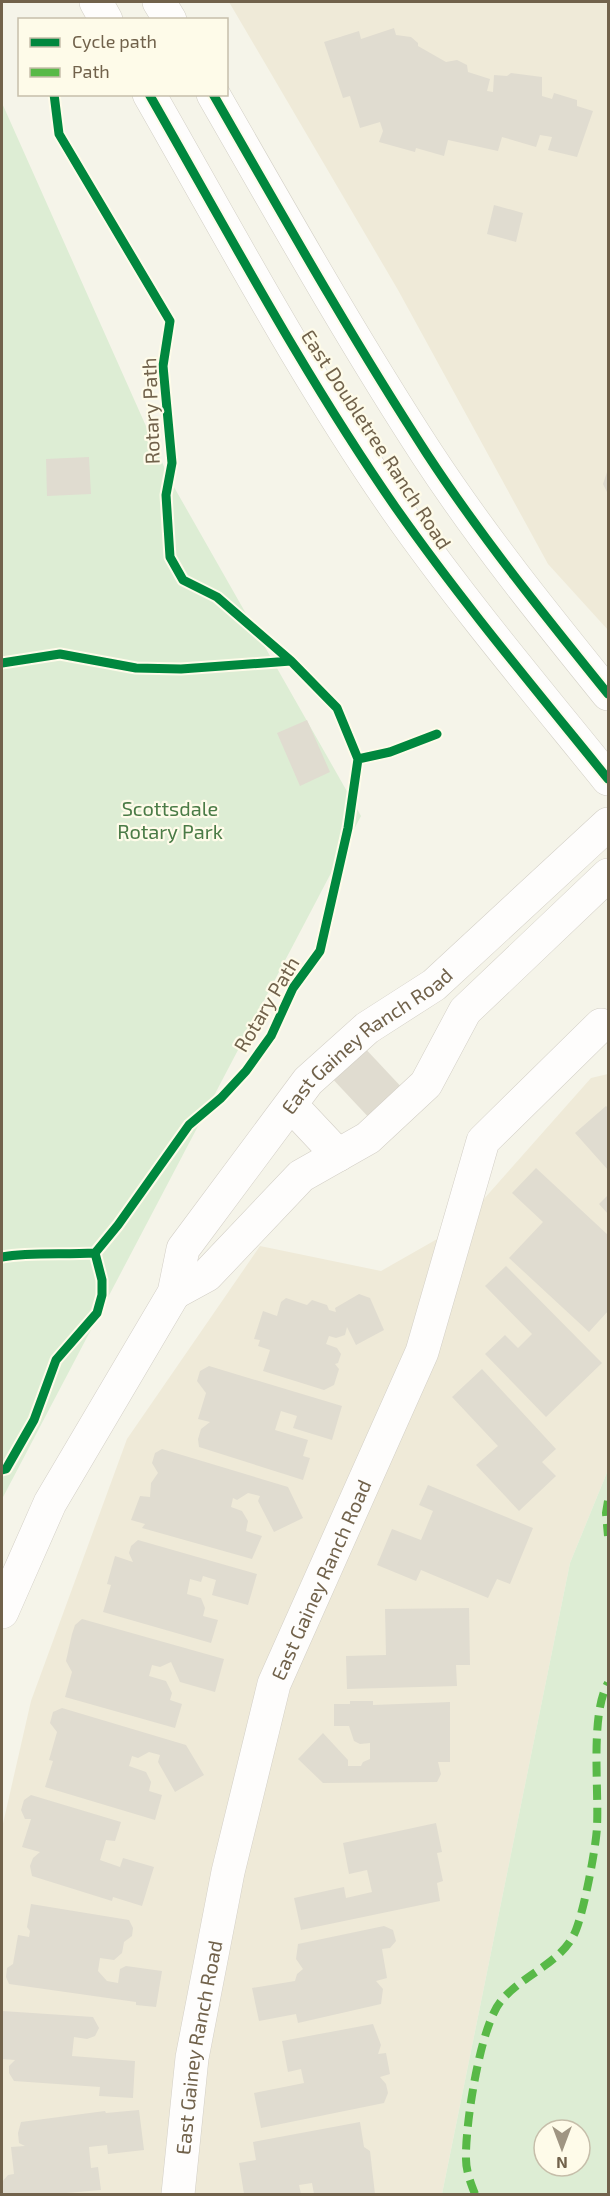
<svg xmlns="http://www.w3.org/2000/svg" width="610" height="2196" font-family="'Exo 2',sans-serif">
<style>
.residential{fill:#efead8}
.green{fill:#ddedd4;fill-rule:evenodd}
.building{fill:#e0dcd0}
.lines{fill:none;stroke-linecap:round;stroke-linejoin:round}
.minor-casing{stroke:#d3cfc6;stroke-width:34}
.secondary-casing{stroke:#d3d0c6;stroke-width:34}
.minor{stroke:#fefdfc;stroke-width:33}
.secondary{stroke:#fefdfc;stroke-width:33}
.quiet{stroke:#58b947;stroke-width:8;stroke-dasharray:15 8;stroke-linecap:butt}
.cycleway-casing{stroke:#fefbe9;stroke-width:13}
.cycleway{stroke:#00873e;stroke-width:9}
.labels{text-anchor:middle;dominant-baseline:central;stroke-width:4.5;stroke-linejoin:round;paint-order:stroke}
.street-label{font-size:20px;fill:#71624b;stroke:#fefbe9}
.park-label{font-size:20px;fill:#4a7b46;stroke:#fefbe9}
</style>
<rect width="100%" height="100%" fill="#f5f4e9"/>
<!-- residential -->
<path class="residential" d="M229,2H608V630L548,564L398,290Z
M608,1074V1470L570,1563L442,2194H2V1828L31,1701L127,1439L260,1246L381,1271L460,1226L591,1078Z"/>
<!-- green -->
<path class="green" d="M2,103L170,480L361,816L2,1499Z
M608,1470V2194H442L570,1563ZM544,2130H580V2166H544Z"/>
<!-- building -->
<path class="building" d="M394,28L396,35L411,37L418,43V46L446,62L457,60L467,65L468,72L490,79L487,91L493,92L494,75L507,76L511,73L542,77V96L552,99L554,93L577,100V106L593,111L577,157L548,150L552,137L540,135L536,147L502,137L498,151L448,140L444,156L416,148L415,152L379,142L383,131L380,122L360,128L350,96L343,98L324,42L359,31L361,39Z
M494,205L523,213L516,242L487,234Z
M89,457L91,494L47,496L46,459Z
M608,469V494L603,484Z
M307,720L330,772L300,786L277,733Z
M361,1044L406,1092L373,1122L328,1074Z
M606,1106L608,1108V1170L575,1133Z
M536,1168L608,1235V1311L589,1332L509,1258L543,1222L512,1193Z
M608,1195V1214L599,1204Z
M506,1266L602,1363L546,1417L485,1354L505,1335L518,1348L532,1334L485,1286Z
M359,1294L370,1298L384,1330L356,1345L347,1327L345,1335L336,1338L329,1336L326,1344L337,1348L341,1354L338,1363L335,1364L339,1369L334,1385L324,1390L263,1371L270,1350L258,1346L260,1340L254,1339L263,1311L277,1316L281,1302L286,1298L307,1305L312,1300L327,1305L329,1310L336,1312L335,1308Z
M209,1366L342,1406L332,1440L293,1428L297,1416L281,1411L275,1430L308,1440L303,1456L310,1458L303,1480L199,1447L198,1439L201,1429L210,1422L198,1419L206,1393L197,1381L200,1371Z
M482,1369L556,1449L542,1462L556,1476L519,1511L476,1465L498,1446L452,1397Z
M162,1449L288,1487L303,1518L274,1532L258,1501L260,1496L248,1493L237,1500L233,1498L231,1507L242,1511L248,1521L246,1531L262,1536L252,1559L142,1528L145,1524L131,1520L140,1496L150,1497L151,1483L158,1473L152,1463L155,1453Z
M428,1485L533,1528L510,1584L497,1579L488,1598L421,1570L416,1581L377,1565L392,1529L421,1540L433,1511L419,1505Z
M138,1540L257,1574L248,1605L212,1595L216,1580L203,1576L201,1582L190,1579L187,1594L201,1598L205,1608L203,1616L218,1620L211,1643L103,1612L111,1585L107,1584L115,1556L133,1562L129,1553L131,1546Z
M469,1608L470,1665H456L457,1686L347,1689L346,1656L386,1655L385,1609Z
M82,1619L224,1659L215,1692L180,1682L171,1662L160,1667L152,1665L149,1676L166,1681L172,1693L170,1700L182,1704L175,1728L65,1697L72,1672L66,1661L72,1634L75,1625Z
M350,1701H373V1705L450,1702V1762H438L441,1774L437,1782L323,1783L298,1759L323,1733L348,1760V1766H361L363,1762L370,1759V1743L360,1744L354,1741L349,1726H334V1704H350Z
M62,1708L186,1745L204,1775L175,1792L158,1762L160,1755L149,1752L138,1758L132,1756L129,1766L146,1772L151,1782L149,1791L162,1795L155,1820L45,1787L53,1761L49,1760L57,1732L50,1723L53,1712Z
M31,1795L121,1822L115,1841L106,1840L100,1860L120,1867L123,1858L154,1867L142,1906L113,1897L112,1901L32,1876L30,1866L33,1858L40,1852L22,1847L31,1819H25L21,1810L24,1800Z
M436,1823L442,1852L437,1853L443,1881L437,1883L440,1901L301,1930L294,1898L344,1887L346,1898L372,1892L367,1870L349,1874L343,1843Z
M31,1904L129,1920L133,1928L132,1936L124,1942L122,1953L114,1960L100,1958L98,1971L107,1981L118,1983L120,1969L126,1966L162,1971L156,2007L136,2005V2002L9,1984L6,1977L7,1968L13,1964L18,1935L29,1937L30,1931L27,1927Z
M384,1926L393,1930L396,1941L390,1948L382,1949L387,1978L376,1981L383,1989L381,2004L298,2023L296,2014L259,2021L252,1988L295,1981L297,1974L303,1969L296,1959L298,1944Z
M2,2011L93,2017L99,2028L95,2036L87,2039L74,2037L72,2056L135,2061L133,2098L99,2096L100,2087L14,2081L9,2073V2066L15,2060L2,2059Z
M373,2024L381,2045L378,2054L386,2053L390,2074L380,2077L386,2084L388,2093L384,2103L261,2128L254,2093L304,2083L301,2069L288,2072L282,2041Z
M139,2110L144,2150L108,2154L107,2145L89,2147L91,2168L98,2167L101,2190L55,2194H2V2182L8,2175L14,2174L11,2147L25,2146L19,2143L18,2133L21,2122L105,2111L106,2113Z
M360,2122L364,2147L370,2151L375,2194H314L312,2183L299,2185L301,2194H244L239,2163L256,2160L253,2142Z"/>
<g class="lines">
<defs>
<g id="minor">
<path d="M291,1105L338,1155"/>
<path d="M174,1293L207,1275L301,1176L368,1138L426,1084L465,1011L608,875"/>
<path id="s1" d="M2,1612L50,1503L174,1293L183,1249L308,1081L367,1028L434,985L608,824"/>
<path id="s2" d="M178,2194L192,2058L228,1872L274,1684L422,1352L483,1141L601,1025"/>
</g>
<path id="secondary" d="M96,2L106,20
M159,2L170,20
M149,94C228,232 305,377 396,508C462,602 536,690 608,779
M213,94C283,216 351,337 427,454C482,538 545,616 608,694"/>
</defs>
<!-- minor casing -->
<use href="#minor" class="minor-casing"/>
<!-- secondary casing -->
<use href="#secondary" class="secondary-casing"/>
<!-- minor -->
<use href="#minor" class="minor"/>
<!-- secondary -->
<use href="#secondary" class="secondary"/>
<!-- quiet -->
<path class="quiet" d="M608,1501L606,1513L608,1536
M475,2194C471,2184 466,2171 466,2159C465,2126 480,2026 501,2001C523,1974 563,1963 576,1930C584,1910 596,1848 597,1827C599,1788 590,1715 608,1683"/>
<defs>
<path id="cycleway" d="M54,94L59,134L170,321L163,366L172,463L166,495L170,557L183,580L217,597L291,661
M149,94C228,232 305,377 396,508C462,602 536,690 608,779
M213,94C283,216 351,337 427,454C482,538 545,616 608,694
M2,663L60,654L136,668L181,669L291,661L337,708L358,759L348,828L320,951L293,988L271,1036L246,1071L221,1098L189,1125L118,1225L95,1253C63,1255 32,1252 2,1257
M358,759L390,752L437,734
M2,1470L6,1469L34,1420L56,1360L97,1313L102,1295V1280L95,1253"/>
</defs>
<!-- cycleway casing -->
<use href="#cycleway" class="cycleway-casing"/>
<!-- cycleway -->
<use href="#cycleway" class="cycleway"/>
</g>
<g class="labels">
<!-- street labels -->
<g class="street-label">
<text transform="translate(150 411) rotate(-92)">Rotary Path</text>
<text transform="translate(377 439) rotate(57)">East Doubletree Ranch Road</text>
<text transform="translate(266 1004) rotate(-59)">Rotary Path</text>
<text stroke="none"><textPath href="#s1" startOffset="688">East Gainey Ranch Road</textPath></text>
<text stroke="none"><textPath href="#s2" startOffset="634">East Gainey Ranch Road</textPath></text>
<text stroke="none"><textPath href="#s2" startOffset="148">East Gainey Ranch Road</textPath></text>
</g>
<!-- park labels -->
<g class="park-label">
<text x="170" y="808">Scottsdale<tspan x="170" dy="23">Rotary Park</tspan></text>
</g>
</g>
<!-- border -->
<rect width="610" height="2196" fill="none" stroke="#71624b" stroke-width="6"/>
<!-- legend -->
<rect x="18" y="18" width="210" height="78" fill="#fefbe9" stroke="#c6beaa" stroke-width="1.5"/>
<rect x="30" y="38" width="30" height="9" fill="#00873e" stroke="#c6beaa" stroke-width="1.5"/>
<text x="72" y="48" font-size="18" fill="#71624b">Cycle path</text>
<rect x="30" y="68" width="30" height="9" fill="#58b947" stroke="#c6beaa" stroke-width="1.5"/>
<text x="72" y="78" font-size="18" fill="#71624b">Path</text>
<!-- north arrow -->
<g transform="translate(562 2148) rotate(180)"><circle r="28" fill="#fefbe9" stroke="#c6beaa" stroke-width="1.5"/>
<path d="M0-4.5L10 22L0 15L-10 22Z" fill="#9f9582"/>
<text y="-9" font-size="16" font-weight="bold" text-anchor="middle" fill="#71624b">N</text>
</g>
</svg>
